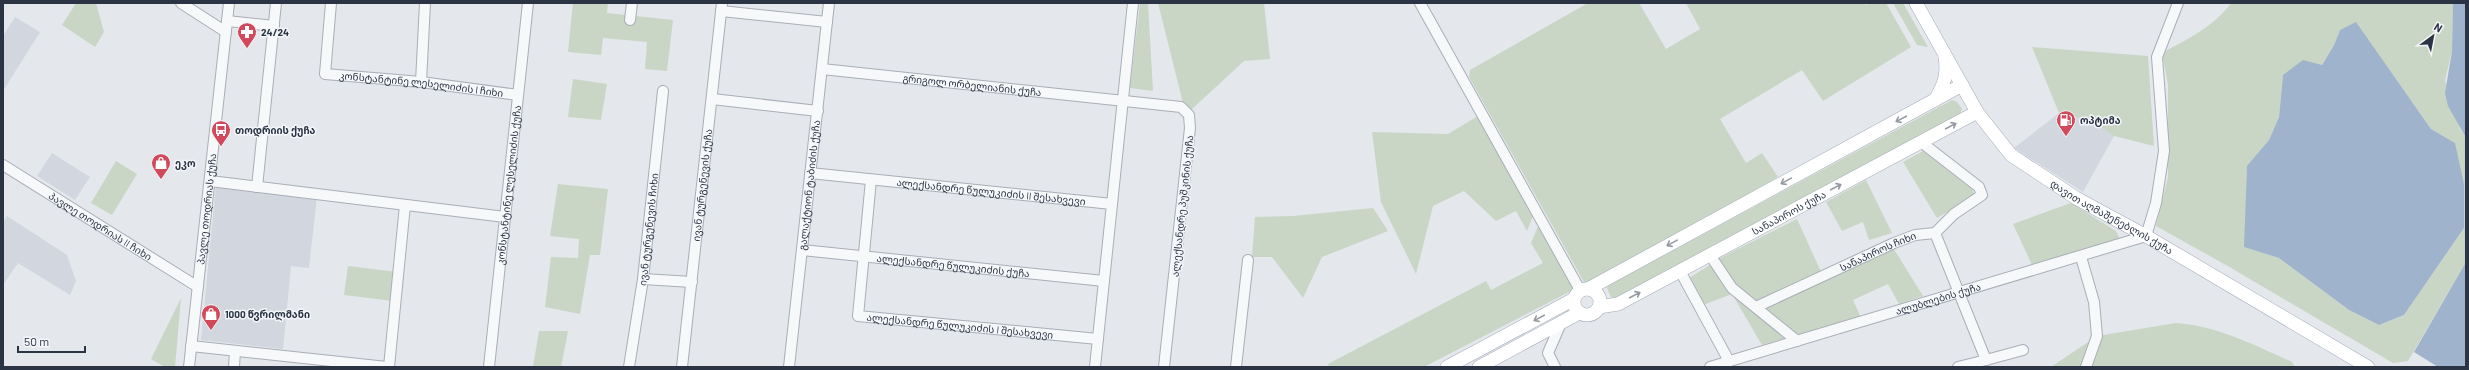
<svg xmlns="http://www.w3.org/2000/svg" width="2469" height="370" font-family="Barlow,'Noto Sans Georgian',sans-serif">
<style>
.built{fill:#d2d6de}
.green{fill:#c9d6c5;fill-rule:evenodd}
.water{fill:#9fb4cc}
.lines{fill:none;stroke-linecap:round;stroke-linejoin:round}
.minor-casing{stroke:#a9aeb7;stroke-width:12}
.major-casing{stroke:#a3abb8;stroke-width:14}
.minor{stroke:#f7f8fa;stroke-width:10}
.major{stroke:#fff;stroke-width:13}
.oneway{stroke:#959aa2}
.labels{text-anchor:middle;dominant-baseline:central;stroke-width:3;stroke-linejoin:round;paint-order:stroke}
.poi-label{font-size:10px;font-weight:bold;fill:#2b3445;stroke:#f4f6f9;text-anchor:start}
.street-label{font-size:10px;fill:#2b3445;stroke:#f4f6f9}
</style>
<rect width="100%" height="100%" fill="#e4e7ec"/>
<!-- built -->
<path class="built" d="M15,17L40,32L3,91V36Z
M2059,113L2090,120L2114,136L2083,192L2014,148Z
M52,153L90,177L75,200L37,176Z
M216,185L317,196L309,268L291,266L283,349L201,340Z
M7,216L67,255L76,281L70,295L18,263L3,285V223Z"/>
<!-- green -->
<path class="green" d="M76,3H96L104,32L95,47L62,25Z
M573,3H608L607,13L673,20L667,71L645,69L647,42L603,38L601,55L568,52Z
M1140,3L1148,4L1153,91L1130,88Z
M1158,3H1264L1270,59L1244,61L1191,110L1183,103Z
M1588,3H1639L1666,49L1700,29L1686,3H1864L1866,5L1870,3H1886L1911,47L1823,101L1802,70L1720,119L1746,163L1762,153L1778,177L1588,284L1584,282L1469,77L1470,70Z
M1893,3H1903L1928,47L1917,45Z
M2231,3H2453L2452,51L2445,80L2460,129L2466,138V262L2408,361L2393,363L2226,265L2156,226L2168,177V85L2162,53C2186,40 2215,26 2231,3ZM2356,23L2431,129L2455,143L2464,228L2404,315L2379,325L2349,310L2279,258L2245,247L2247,167L2269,140L2279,117L2283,75L2321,66L2334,45L2340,30Z
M2032,47L2148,56L2154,146L2114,136L2090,120L2059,113Z
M573,79L607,84L601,120L568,117Z
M1952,100L1957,102L1962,109L1960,114L1615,298L1611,297L1607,288L1609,285Z
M1478,116L1533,216L1527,231L1516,211L1496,221L1464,191L1433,206L1416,274L1381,202L1372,132L1448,134Z
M1923,151L1972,189L1975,196L1937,218L1903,162Z
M116,161L137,174L112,215L91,203Z
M1866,180L1892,233L1869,240L1863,222L1842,231L1826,202Z
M558,184L608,189L600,255H590L580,314L545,307L551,257L578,258L579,239L550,236Z
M2071,203L2116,231L2120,239L2032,265L2013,224Z
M1373,208L1388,231L1322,257L1303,298L1272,257H1252L1255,217L1293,216Z
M1797,219L1822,274L1759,305L1738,287L1718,259Z
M1539,224L1575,289L1424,367H1329L1328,364L1486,281L1491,290L1543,263L1531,243Z
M1892,246L1923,296L1899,304L1888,284L1853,300L1862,320L1799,340L1760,308Z
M1713,263L1786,338L1762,345L1732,294L1703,305L1689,278Z
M348,266L397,272L393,301L344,295Z
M181,298L175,367H165L151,359Z
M2176,323C2218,326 2254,345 2292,362L2295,367H2051L2097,336Z
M539,331H568L561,367H533Z"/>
<!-- water -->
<path class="water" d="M2453,3H2466V138L2448,106L2445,93L2452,51Z
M2356,22L2431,129L2455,143L2464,184V228L2404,315L2379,325L2349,310L2279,258L2244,247L2247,166L2269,140L2279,117L2283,75L2303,60L2322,65L2334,45L2340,30Z
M2466,262V367H2438L2414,352Z"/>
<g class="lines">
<defs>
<g id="minor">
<path d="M181,3L226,32"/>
<path id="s1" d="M331,3L325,74L421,82L518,95"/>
<path d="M1420,3L1580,290"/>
<path d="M721,11L827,22"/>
<path d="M630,20L632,3"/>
<path d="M227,21L274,26"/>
<path id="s2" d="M822,69L1181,107L1189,115L1190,128L1164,367"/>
<path d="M421,82L425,3"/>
<path d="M712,99L818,111"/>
<path id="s3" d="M3,165L198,287"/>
<path id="s4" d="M810,173L1112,204"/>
<path id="s5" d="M871,180L858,316L1098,339"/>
<path d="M210,181L505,217"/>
<path d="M257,187L276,3"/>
<path d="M1935,233L1986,360L1958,367"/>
<path id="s6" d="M802,250L1104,281"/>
<path d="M1710,255L1732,288L1797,341"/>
<path d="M2081,257L2094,302L2097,336L2086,367"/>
<path d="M1680,271L1729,361"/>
<path d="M643,279L692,282"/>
<path id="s7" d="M1756,307L1894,243L1915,235L1935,233L1954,214L1982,195L1979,187L1921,142"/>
<path d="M191,346L387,367"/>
<path d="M1986,360L2023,350"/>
<path id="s8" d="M189,367L229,3"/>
<path d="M234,367L235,351"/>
<path d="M389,367L405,205"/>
<path id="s9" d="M489,367L528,3"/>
<path id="s10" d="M629,367L643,279L663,91"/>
<path id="s11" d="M682,367L722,3"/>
<path id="s12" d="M789,367L829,3"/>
<path d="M1095,367L1133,3"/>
<path d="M1236,367L1248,260"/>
<path d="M1555,367L1548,353L1561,323"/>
<path id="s13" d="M1710,367L2146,236L2156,203L2164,151L2157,57L2178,3"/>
</g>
<g id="major">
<path id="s14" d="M1916,3L1977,112L2011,155L2076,198L2146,236L2368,367"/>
<path d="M1935,100C1944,85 1948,74 1945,57"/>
<circle cx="1587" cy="302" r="13"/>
<path d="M1588,289L1962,85"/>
<path id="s15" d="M1599,307L1618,304L1977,112"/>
<path d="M1447,367L1574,299"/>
<path d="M1479,367L1579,313"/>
</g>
</defs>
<!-- minor casing -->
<use href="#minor" class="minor-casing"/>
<!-- major casing -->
<use href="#major" class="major-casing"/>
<!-- minor -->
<use href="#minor" class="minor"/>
<!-- major -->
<use href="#major" class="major"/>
</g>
<!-- one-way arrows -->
<defs><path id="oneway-shaft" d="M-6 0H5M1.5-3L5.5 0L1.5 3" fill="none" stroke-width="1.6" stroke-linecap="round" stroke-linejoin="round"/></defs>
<g class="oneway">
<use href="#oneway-shaft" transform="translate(1901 119) rotate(152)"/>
<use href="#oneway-shaft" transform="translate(1951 126) rotate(-28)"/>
<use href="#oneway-shaft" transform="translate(1786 181) rotate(151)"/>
<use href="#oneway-shaft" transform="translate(1836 187) rotate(-28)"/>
<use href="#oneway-shaft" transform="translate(1672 243) rotate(151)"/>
<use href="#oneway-shaft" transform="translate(1635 295) rotate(-28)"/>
<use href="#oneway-shaft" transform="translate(1539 318) rotate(152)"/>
</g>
<!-- icons -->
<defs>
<symbol id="pharmacy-pin" viewBox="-11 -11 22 30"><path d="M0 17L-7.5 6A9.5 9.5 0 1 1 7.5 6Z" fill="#d1495b" stroke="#f4f6f9"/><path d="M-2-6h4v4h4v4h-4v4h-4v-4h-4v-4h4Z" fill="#fff"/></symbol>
<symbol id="fuel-pin" viewBox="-11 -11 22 30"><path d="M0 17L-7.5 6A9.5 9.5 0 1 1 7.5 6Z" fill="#d1495b" stroke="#f4f6f9"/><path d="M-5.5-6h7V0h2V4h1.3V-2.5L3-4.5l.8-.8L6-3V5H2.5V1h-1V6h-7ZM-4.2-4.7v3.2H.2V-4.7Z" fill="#fff"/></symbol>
<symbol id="bus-pin" viewBox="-11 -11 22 30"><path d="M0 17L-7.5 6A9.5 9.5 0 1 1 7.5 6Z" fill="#d1495b" stroke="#f4f6f9"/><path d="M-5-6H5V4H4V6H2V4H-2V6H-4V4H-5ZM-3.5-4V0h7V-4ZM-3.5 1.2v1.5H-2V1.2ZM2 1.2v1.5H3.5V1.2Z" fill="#fff"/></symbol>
<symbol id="shop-pin" viewBox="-11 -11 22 30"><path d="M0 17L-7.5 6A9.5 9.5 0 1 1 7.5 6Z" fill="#d1495b" stroke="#f4f6f9"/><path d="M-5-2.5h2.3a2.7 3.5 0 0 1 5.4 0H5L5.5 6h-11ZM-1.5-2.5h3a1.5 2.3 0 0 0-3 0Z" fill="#fff"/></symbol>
</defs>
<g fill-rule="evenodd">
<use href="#pharmacy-pin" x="236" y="21" width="22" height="30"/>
<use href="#fuel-pin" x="2055" y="109" width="22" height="30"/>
<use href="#bus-pin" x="210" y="119" width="22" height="30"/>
<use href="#shop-pin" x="150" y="152" width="22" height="30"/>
<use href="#shop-pin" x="200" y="303" width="22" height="30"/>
</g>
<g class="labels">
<!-- poi labels -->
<g class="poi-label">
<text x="261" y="32">24/24</text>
<text x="2080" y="120">ოპტიმა</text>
<text x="235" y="130">თოდრიის ქუჩა</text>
<text x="175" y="163">ეკო</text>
<text x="225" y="314">1000 წვრილმანი</text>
</g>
<!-- street labels -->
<g class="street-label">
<text stroke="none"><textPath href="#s1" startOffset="168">კონსტანტინე ლესელიძის I ჩიხი</textPath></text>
<text stroke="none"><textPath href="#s2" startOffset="151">გრიგოლ ორბელიანის ქუჩა</textPath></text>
<text stroke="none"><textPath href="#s9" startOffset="183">კონსტანტინე ლესელიძის ქუჩა</textPath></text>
<text stroke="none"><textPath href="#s11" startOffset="183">ივან ტურგენევის ქუჩა</textPath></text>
<text stroke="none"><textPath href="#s12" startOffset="183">გალაქტიონ ტაბიძის ქუჩა</textPath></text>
<text stroke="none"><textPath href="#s4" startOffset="182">ალექსანდრე წულუკიძის II შესახვევი</textPath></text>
<text transform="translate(1182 206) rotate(-84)">ალექსანდრე პუშკინის ქუჩა</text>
<text stroke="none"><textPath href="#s8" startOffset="159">პავლე თოდრიას ქუჩა</textPath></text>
<text stroke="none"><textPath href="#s15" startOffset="213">სანაპიროს ქუჩა</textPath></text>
<text stroke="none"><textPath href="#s14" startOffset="298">დავით აღმაშენებლის ქუჩა</textPath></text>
<text stroke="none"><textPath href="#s3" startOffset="115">პავლე თოდრიას II ჩიხი</textPath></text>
<text stroke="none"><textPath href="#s10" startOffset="139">ივან ტურგენევის ჩიხი</textPath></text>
<text stroke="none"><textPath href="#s7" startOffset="134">სანაპიროს ჩიხი</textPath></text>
<text stroke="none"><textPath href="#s6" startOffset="152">ალექსანდრე წულუკიძის ქუჩა</textPath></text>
<text stroke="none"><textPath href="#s13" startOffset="238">ალუბლების ქუჩა</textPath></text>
<text stroke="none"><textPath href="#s5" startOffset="239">ალექსანდრე წულუკიძის I შესახვევი</textPath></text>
</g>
</g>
<!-- border -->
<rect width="2469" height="370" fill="none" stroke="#2b3445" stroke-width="8"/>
<!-- north arrow -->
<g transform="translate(2433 36) rotate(32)" stroke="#f4f6f9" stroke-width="3" paint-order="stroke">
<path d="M0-3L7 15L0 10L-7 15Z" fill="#2b3445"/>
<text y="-6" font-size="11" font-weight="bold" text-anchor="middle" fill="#2b3445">N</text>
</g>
<!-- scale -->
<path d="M18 346v6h67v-6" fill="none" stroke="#2b3445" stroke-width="2"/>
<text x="24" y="346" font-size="12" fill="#2b3445" stroke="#f4f6f9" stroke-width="3" paint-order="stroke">50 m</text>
</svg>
